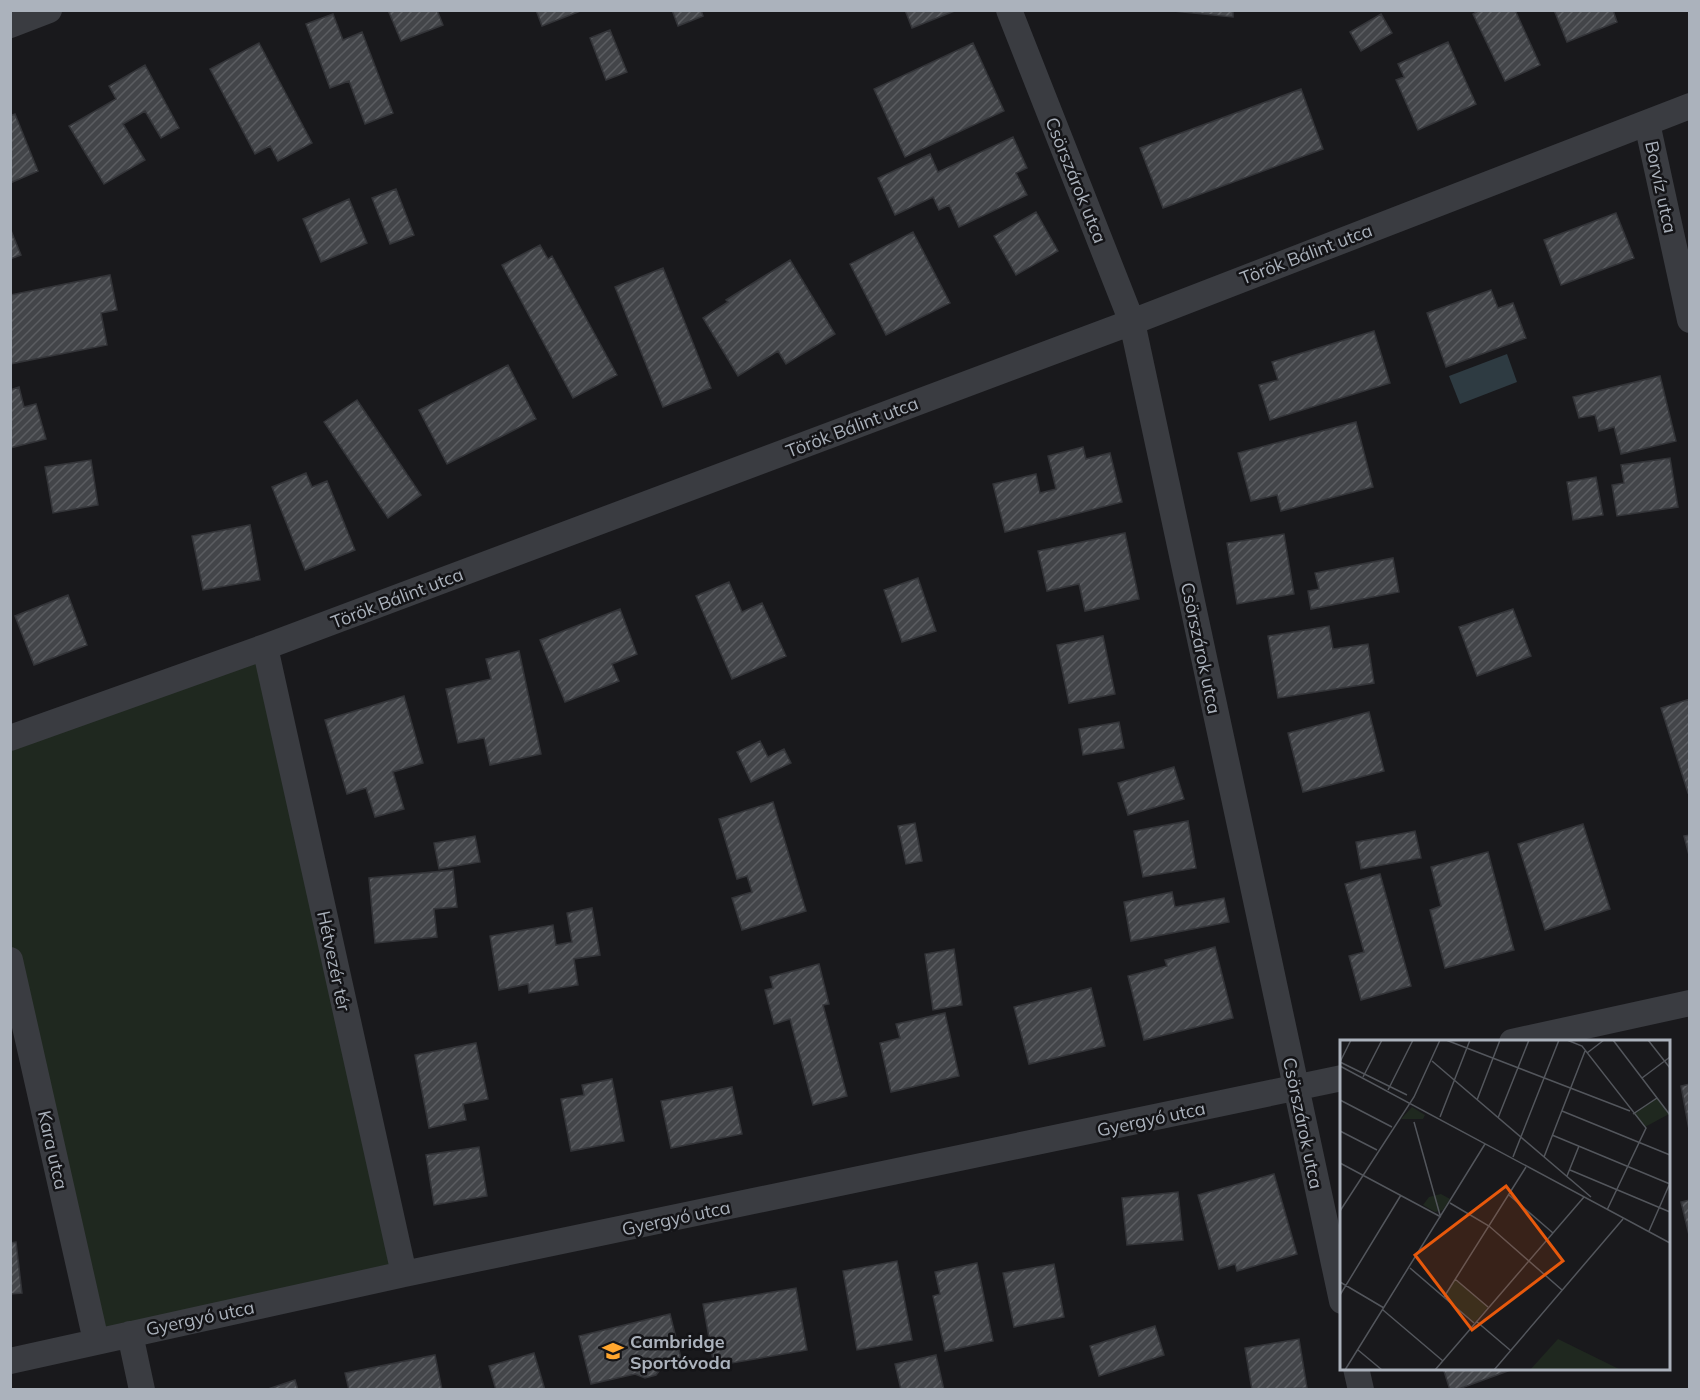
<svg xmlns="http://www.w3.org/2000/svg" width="1700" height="1400" font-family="Mulish,sans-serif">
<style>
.park{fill:#1f281f}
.water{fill:#2e3b42}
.building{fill:url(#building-hatch);stroke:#333438;stroke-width:1.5}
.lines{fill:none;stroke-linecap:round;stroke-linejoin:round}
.minor{stroke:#3a3c41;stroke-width:26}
.labels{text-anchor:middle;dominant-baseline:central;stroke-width:5;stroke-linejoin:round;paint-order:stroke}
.street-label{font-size:18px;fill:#abb2bc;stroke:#141417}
.poi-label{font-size:18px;font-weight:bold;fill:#abb2bc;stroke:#141417;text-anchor:start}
.inset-road{fill:none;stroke:#53565c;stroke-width:1.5}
.view{fill:#e8590c;fill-opacity:0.15;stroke:#e8590c;stroke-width:3}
.inset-edge{fill:none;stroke:#abb2bc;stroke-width:3}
</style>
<defs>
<pattern id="building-hatch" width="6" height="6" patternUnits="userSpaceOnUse" patternTransform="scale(1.5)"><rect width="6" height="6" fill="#434549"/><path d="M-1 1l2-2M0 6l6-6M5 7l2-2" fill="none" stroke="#5b5d61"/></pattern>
</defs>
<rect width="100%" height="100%" fill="#19191c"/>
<!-- park -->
<path class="park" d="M265,647L404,1274L96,1341L11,960L10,738Z"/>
<!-- water -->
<path class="water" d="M1507,354L1517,382L1460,404L1449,376Z"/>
<!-- building -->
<path class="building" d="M388,10H437L443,25L401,41Z
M536,10H583L542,26Z
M672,10H701L703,16L678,26Z
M905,10H957L912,28Z
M1163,10H1233V17Z
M1480,10H1515L1540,65L1505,81L1473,14Z
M1554,10H1613L1617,22L1567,42Z
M333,14L343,40L362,32L393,113L365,124L349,81L330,88L306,24Z
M1381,14L1392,33L1361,51L1350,32Z
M610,30L627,72L606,80L590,38Z
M1448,42L1476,104L1418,130L1396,80L1404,77L1398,64Z
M259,43L312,143L278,161L270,146L255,154L210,69Z
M973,43L1004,111L905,157L874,89Z
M145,65L179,128L161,138L145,111L123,124L145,160L104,184L69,126L116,99L109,86Z
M1301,89L1323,149L1163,208L1140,148Z
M15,114L38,171L10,183V116Z
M1013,137L1027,168L1016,173L1027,195L959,227L949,205L939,210L933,197L895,215L878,178L930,154L938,172Z
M396,189L414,235L390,244L372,198Z
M349,199L367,243L321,262L303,219Z
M1036,212L1058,251L1016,275L994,236Z
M1616,213L1634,258L1561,285L1544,240Z
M10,228L21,255L10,259Z
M913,232L950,303L886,335L850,264Z
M540,245L548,259L552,256L617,375L573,398L502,265Z
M790,260L835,334L786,364L778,351L738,376L703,318L728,302L726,300Z
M663,268L711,388L663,407L615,287Z
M110,275L117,310L101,313L107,345L10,364V295Z
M1491,290L1498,308L1513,303L1526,338L1446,367L1427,313Z
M1374,331L1390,383L1270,420L1259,385L1278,380L1272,362Z
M508,365L536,419L447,464L419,410Z
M1660,376L1676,441L1621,454L1614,427L1599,431L1595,415L1579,418L1573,397Z
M19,387L24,407L36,404L46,439L10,448V390Z
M357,400L421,495L388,518L324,422Z
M1356,422L1373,487L1281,511L1277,495L1251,501L1238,453Z
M1083,447L1086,459L1110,453L1122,502L1005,532L993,484L1036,474L1040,493L1056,489L1048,456Z
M1670,458L1678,507L1617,516L1612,485L1624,483L1621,465Z
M91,460L98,505L53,513L45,467Z
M306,473L312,487L327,481L355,550L305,570L272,487Z
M1596,477L1603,515L1573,520L1567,482Z
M250,525L260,580L203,590L192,536Z
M1125,533L1139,599L1085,611L1079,584L1047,591L1038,551Z
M1284,534L1294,594L1237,604L1227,543Z
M1393,558L1399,592L1311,609L1308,591L1319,589L1315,573Z
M918,578L936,631L902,642L884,590Z
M729,582L742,612L762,603L786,656L732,679L696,596Z
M68,595L87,645L34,665L15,616Z
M620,609L637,654L612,664L619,681L565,702L540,640Z
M1513,609L1531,656L1477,676L1459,627Z
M1329,626L1333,649L1368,644L1374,683L1278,698L1268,636Z
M1103,636L1115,694L1069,703L1057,645Z
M519,651L541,754L490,765L484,738L458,743L446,689L491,679L486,659Z
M404,696L423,763L393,772L404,809L375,817L366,788L347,794L325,720Z
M1690,699V792L1688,793L1661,708Z
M1369,712L1384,771L1303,792L1288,733Z
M1119,722L1124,748L1083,755L1079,729Z
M760,741L768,757L784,749L791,763L751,782L737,752Z
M1174,767L1184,799L1128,815L1118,783Z
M773,802L806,911L742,930L732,898L752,892L747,876L737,879L719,819Z
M1188,821L1196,868L1143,877L1134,831Z
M915,823L922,861L906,864L898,826Z
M1583,824L1610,909L1545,930L1518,844Z
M1415,831L1421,858L1361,869L1356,842Z
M1690,835V859L1684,836Z
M475,836L480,862L439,869L434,843Z
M1488,852L1514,950L1445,968L1430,910L1441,906L1431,867Z
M453,870L457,907L434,909L437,937L375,943L369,878Z
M1380,874L1411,986L1361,1000L1349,956L1364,952L1345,884Z
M1172,892L1175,907L1224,898L1229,922L1131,941L1124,902Z
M592,908L600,955L574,959L578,985L529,993L528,984L499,990L490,936L553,925L556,945L572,942L567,913Z
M1215,947L1233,1018L1144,1040L1128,976L1167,966L1165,960Z
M954,949L962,1005L933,1010L925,954Z
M819,964L829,1004L823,1005L847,1096L813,1105L790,1019L774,1024L765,990L773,988L770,977Z
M1091,988L1105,1046L1029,1064L1014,1007Z
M945,1013L959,1076L891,1092L880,1043L900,1038L896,1024Z
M476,1043L488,1099L463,1104L466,1120L429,1128L415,1055Z
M612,1079L624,1141L571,1151L561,1099L584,1095L582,1085Z
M1690,1084V1135L1681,1086Z
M732,1087L742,1134L671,1148L661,1101Z
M479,1147L487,1196L434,1205L426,1155Z
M1274,1174L1297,1254L1237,1271L1235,1264L1219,1269L1198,1195Z
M1178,1192L1183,1240L1127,1245L1122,1198Z
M1690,1200V1239L1681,1202Z
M16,1242L22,1293L10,1294V1243Z
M897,1261L912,1340L857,1350L843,1271Z
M977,1263L993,1341L945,1351L933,1296L940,1294L935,1272Z
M1054,1264L1064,1317L1014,1327L1003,1273Z
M796,1288L807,1350L714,1366L703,1304Z
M670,1314L682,1362L663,1366L656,1375L645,1378L635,1374L591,1384L579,1336Z
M1155,1326L1164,1355L1099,1376L1090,1346Z
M1299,1339L1307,1388L1252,1390L1245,1348Z
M534,1353L545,1390H496L489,1366Z
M435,1355L442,1390H349L345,1373Z
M936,1355L944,1390H901L895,1364Z
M1443,1368H1516L1456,1390H1450Z
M295,1380L298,1390H265Z"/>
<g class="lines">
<!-- minor -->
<path class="minor" d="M1009,10L1132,322L1342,1301
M10,25L49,10
M1647,123L1690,320
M265,647L404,1274
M10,738L265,647L1132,322L1690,106
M10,960L96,1341
M1512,1042L1690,1003
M130,1334L142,1390
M10,1361L404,1274L1342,1078
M1356,1368L1361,1390"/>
</g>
<!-- icons -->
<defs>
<symbol id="school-bare" viewBox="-9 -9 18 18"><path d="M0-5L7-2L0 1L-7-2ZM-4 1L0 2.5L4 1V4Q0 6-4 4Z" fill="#ffa62e" stroke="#141417" stroke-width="2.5" paint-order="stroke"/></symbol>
</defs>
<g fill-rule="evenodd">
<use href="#school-bare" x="598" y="1336" width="30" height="30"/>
</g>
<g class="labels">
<!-- street labels -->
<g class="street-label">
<text transform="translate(1076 180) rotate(68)">Csörszárok utca</text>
<text transform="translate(1661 187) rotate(78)">Borvíz utca</text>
<text transform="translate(1306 254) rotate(-21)">Török Bálint utca</text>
<text transform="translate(852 427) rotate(-21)">Török Bálint utca</text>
<text transform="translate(397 598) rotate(-21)">Török Bálint utca</text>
<text transform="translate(1201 648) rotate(78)">Csörszárok utca</text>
<text transform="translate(334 961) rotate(78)">Hétvezér tér</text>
<text transform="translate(1151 1119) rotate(-12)">Gyergyó utca</text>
<text transform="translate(1303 1123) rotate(78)">Csörszárok utca</text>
<text transform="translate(53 1150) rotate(77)">Kara utca</text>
<text transform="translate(676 1218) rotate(-12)">Gyergyó utca</text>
<text transform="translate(200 1318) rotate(-12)">Gyergyó utca</text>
</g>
<!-- poi labels -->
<g class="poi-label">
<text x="630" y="1341">Cambridge<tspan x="630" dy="21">Sportóvoda</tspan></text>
</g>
</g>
<!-- overview -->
<g transform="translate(1340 1040)">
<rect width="330" height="330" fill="#19191c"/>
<path d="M218,299L281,330H190Z" fill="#1f281f"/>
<path d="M317,58L329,74L305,87L294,74ZM72,67L85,75L83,79H61ZM101,154L110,159L103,170L95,172L83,165L89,157ZM115,239L148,267L134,283L104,257Z" fill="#1f281f"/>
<path class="inset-road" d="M106,0L290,71M227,0L242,6L306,88L267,170M273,0L330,75M308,0L330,28M247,13L264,0M92,21L251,157M0,22L11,0M0,22L67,55M0,26L330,203M23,37L42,0M302,38L330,17M48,50L73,0M0,60L52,87M137,60L160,0M222,71L330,115M293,74L317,58M100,77L130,0M158,78L189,0M74,82L100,175M0,91L37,110M212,95L330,144M173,117L219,0M204,117L245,11M0,123L101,177M230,130L330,172M227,136L239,106M169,155L213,193M110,163L149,186L222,250M0,171L74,57L100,0M309,191L330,143M70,228L134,283M115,239L148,267M0,242L44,268M0,255L61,155M104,257L186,127M43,270L103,321M136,281L170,310M18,310L42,330M5,330L145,104M95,330L244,157M154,330L283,179"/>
<path class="view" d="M166,146L223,221L132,290L75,215Z"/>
<rect width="330" height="330" class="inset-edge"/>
</g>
<!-- border -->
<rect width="1700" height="1400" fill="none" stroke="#abb2bc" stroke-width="24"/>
</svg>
